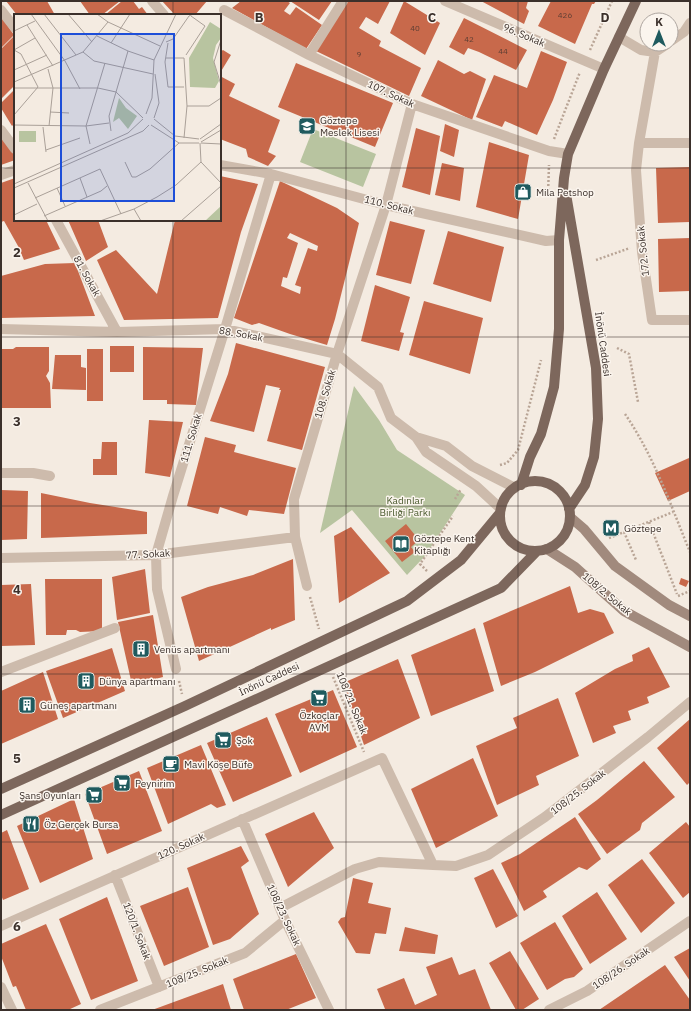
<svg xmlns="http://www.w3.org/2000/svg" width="691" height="1011" font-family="'IBM Plex Sans',sans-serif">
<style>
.green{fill:#b8c4a0}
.building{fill:#c8694b;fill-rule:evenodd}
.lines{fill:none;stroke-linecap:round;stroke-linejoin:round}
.path{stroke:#b9a596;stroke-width:2.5;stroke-dasharray:2 2;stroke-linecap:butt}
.street{stroke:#cdbbac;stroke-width:10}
.secondary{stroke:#a18a7d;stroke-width:10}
.primary{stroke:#7d675c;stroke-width:10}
.grid{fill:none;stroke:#3b302b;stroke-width:1;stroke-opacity:0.55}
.labels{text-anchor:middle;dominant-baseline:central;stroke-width:3;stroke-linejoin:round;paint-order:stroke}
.number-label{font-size:8px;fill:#5e3e33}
.street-label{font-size:10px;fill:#3b302b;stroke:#fbf5ee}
.poi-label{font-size:10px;fill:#3b302b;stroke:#fbf5ee;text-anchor:start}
.park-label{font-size:10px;fill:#4a5a2e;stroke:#fbf5ee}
.inset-road{fill:none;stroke:#aaa098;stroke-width:1}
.view{fill:#1d4ed8;fill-opacity:0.15;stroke:#1d4ed8;stroke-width:2}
.inset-edge{fill:none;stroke:#3b302b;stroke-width:2}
.grid-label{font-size:13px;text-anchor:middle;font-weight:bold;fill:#3b302b;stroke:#fbf5ee;stroke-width:3;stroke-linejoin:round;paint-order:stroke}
</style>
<rect width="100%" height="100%" fill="#f4ebe1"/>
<!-- green -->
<path class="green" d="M313,129L376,154L363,187L300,162Z
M354,386L379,420L397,450L465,495L425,556L407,575L352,510L320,533Z"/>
<!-- building -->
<path class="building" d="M6,1H47L55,15H17Z
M80,1H120L102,15H90Z
M122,1H133L139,9L142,7L148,15H105Z
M162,1H207L195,15H175Z
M241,1H287L290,3L284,11L290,15L296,7L322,25L306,49L232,8Z
M290,1H332L319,20Z
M347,1H390L378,24L366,17L359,28L381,41L379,46L421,68L409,96L316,51Z
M404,1L440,23L425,55L390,33Z
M481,1H528L526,8L529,11L524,24Z
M551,1H596L594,4H592L575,44L538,26Z
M1,16L14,35L1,48Z
M464,18L527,50L516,70L479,52L468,48L464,55L449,47Z
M15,35V85L1,99V49Z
M223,50L231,55L220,73V52Z
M541,51L567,62L553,100L537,135L505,121L502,127L476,117L494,75L527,88Z
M438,60L464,74L470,71L486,79L472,120L421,96Z
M296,63L393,103L375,147L278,107Z
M220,76L235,84L229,96L280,120L268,152L276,156L268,166L248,157L246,149L220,139Z
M15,89V123L12,126L1,108V103Z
M445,124L459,130L454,157L440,151Z
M416,128L440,136L430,195L402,187Z
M1,133L15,156V160L1,165Z
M489,142L529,155L518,219L476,207Z
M442,163L464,168L460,201L435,195Z
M690,167V222L658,223L656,168Z
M220,176L258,184L241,232L218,318L124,320L97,260L116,250L157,294L175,220H220Z
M15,178V220H46L60,249L24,260L18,246L4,221L1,222V183Z
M280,181L337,208L359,223L335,319L327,345L290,334L259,323L252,325L234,318ZM290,233L318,246L317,251L308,248L295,285L301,287L300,294L281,286L283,277L287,278L298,243L287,238Z
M68,220H98L108,247L86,261Z
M390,221L425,230L411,284L376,275Z
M448,231L504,247L491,302L433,284Z
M690,238V291L659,292L658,239Z
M75,263L95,316L1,318V276L45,264Z
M375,285L410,297L400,332L404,333L399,351L361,341Z
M424,301L483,318L470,374L409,355Z
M236,343L325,367L302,450L267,441L281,390H279L280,388L266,385L254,432L210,421L228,374Z
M110,346H134V372H110Z
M16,347H49V371L46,376L50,383L51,408H1V349H13Z
M143,347L203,348L196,405L167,404V400H143Z
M87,349H103V401H87Z
M55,355H81V367L86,368V390L52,389Z
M149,420L183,422L170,477L145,473Z
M205,437L236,445L234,452L296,468L284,514L249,510L247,516L220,507L218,514L187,506Z
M102,442H117V475H93V459H101Z
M689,458L690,461V491L668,501L655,473Z
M1,490L28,491L27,539L1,540Z
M41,493L90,503L147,512V534L41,538Z
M406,524L419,540L411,547L415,552L402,562L385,541Z
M351,527L390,573L339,603L334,536Z
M293,559L295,620L271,630V628L199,661L181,597L208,587L253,575Z
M145,569L150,613L117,620L112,577Z
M681,578L689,581L686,587L679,584Z
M45,579H102V631L80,632L76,630H67L66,635H46Z
M31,584L35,645L1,646V585Z
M570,586L578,613L590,609L604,613L614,633L535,672L501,686L483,623Z
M153,615L163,677L132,685L118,622Z
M475,628L494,691L431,716L411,655Z
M649,647L670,687L647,697L649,703L628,711L631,720L613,726L616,733L593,743L575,693L615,669L633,661L632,655Z
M112,648L125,691L63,718L46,671Z
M398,659L420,718L364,745L343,683Z
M43,672L58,719L1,744V691Z
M333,690L357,747L300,773L275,714Z
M558,698L579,756L536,776L539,785L497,805L476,746L517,728L513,718Z
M267,717L292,776L233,802L207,743Z
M690,719V782L687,785L657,748Z
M201,745L226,805L217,808L211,804L168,824L147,768Z
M473,758L498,816L436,848L411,789Z
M644,761L675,797L642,823L640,830L607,854L578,814L597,800Z
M139,771L162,831L107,854L85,794Z
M74,799L93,859L40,883L17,826Z
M314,812L334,848L288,887L265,834Z
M575,817L601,859L587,870L579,867L543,891L547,897L524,911L501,863L520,854Z
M686,822L690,827V892L683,898L649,853Z
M7,830L29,889L3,900L1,895V833Z
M241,846L249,861L241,867L259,914L230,939L213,945L187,868Z
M642,859L675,903L641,933L608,885Z
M493,869L518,916L496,928L474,878Z
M353,878L373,883L368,903L391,908L386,934L375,933L370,954L356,953L338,922L341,918L345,917Z
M188,887L209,947L164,966L140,906Z
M597,892L627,939L590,964L562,916Z
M107,897L138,981L91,1000L59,919Z
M555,922L583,969L574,977L565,979L547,990L520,943Z
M46,924L81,1004L68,1010H26L16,986L13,987L1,956V944Z
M405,927L438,935L435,954L399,951Z
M690,948V981L674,957Z
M510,951L539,999L522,1010H516L489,963Z
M296,954L316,998L286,1010H244L233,979Z
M452,957L459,975L475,969L491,1010H382L385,1009L377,989L404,978L415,1005L437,995L426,967Z
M665,965L690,1000V1010H599Z
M223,984L231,1010H152Z"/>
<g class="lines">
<!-- path -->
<path class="path" d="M590,50L612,1
M554,139L580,72
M548,194L549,165
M596,260L630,248
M617,348L629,354L638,402
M625,414C654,456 671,506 690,552
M500,465L507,463L518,450L541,360
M455,499L461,489
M649,522L677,594
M624,532L673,512
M609,538L624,532L636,560
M427,571L420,564L453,516
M678,596L690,591
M310,597L319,629
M333,677L364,752
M179,681L182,694"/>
<!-- street -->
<path class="street" d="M152,1L164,15
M445,1L604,69
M1,10L15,28
M224,10L309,55L412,104L549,151L568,154
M619,37L641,50L655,52L667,44
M671,41L684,32L690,23
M655,52L639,143L636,170L642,252L652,320H690
M309,55L343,1
M1,130L15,149
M639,143H690
M220,165L271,174L386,205L546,241L559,240
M1,175L15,170
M56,220L117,332
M1,329L117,332L225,329L337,354L378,387L391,418L416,437L426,452L476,486L501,509
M416,437L446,446L472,466L515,488
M1,473H33L50,476
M1,558L156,555L295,537
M307,586L295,537L294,499L337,354L386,205L412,104
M176,669L157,589L156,555L173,496L225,329L271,174
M1,672L115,628
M242,819L285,920L329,1010
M115,875L159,987
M280,908L355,869L379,862L433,865
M1,926L382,758L433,865L456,866L488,855L545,817L648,737L690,702
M1,987L12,1010
M100,1010L245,953L285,920
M549,1010L587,991L690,921"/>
<!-- secondary -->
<path class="secondary" d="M570,517L584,529L615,566L669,605L690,616
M547,549L575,567L624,611L690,647"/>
<!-- primary -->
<path class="primary" d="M566,194L596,368L598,419L594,457L585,485L569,509
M500 516a35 35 0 1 1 70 0a35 35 0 1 1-70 0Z
M521,485L530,457L541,434L554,387L559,329V240L564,178L568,154L604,69L636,1
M1,789L185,706L407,601L461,560L500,513
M1,815L501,588L537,551"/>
</g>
<!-- grid -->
<path class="grid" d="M173,1V15M346,1V1010M518,1V1010M1,168H15M220,168H690M173,220V1010M1,337H690M1,506H690M1,674H690M1,842H690"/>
<!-- icons -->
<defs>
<symbol id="school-square" viewBox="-11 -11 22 22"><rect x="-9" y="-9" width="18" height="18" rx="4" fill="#1f5a5e" stroke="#fbf5ee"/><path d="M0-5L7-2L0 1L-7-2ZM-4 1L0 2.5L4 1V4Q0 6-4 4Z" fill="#fff"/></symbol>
<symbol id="shop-square" viewBox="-11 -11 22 22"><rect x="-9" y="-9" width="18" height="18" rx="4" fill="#1f5a5e" stroke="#fbf5ee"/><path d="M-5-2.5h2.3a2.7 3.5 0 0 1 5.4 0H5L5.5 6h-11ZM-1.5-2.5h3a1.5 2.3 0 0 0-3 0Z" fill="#fff"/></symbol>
<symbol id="metro-square" viewBox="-11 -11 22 22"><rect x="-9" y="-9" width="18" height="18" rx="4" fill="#1f5a5e" stroke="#fbf5ee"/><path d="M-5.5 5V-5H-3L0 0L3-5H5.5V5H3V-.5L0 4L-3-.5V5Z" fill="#fff"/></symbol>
<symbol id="library-square" viewBox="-11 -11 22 22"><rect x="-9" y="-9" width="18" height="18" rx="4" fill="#1f5a5e" stroke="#fbf5ee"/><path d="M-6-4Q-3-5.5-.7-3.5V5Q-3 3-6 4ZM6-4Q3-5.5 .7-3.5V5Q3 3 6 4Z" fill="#fff"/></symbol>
<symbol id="building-square" viewBox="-11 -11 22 22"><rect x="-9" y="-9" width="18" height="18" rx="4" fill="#1f5a5e" stroke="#fbf5ee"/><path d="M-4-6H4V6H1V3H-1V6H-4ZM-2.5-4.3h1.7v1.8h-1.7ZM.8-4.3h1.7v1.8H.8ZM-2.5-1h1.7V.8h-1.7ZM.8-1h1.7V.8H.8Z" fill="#fff"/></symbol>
<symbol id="supermarket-square" viewBox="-11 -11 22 22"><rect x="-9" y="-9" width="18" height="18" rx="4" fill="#1f5a5e" stroke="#fbf5ee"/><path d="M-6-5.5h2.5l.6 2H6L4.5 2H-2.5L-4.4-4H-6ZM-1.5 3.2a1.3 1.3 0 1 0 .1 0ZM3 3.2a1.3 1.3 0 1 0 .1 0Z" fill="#fff"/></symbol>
<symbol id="cafe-square" viewBox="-11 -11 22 22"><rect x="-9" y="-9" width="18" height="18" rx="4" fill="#1f5a5e" stroke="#fbf5ee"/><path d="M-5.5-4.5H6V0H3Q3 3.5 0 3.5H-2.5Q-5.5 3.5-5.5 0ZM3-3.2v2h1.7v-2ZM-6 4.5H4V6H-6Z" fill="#fff"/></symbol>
<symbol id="restaurant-square" viewBox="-11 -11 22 22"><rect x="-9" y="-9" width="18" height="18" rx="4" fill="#1f5a5e" stroke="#fbf5ee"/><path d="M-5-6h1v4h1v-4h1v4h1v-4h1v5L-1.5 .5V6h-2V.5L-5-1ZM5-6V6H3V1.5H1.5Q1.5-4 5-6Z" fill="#fff"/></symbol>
</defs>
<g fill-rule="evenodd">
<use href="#school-square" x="297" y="116" width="20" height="20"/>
<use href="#shop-square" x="513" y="182" width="20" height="20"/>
<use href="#metro-square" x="601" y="518" width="20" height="20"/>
<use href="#library-square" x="391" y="534" width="20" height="20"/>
<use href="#building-square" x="131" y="639" width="20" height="20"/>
<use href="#building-square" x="76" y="671" width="20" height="20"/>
<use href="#supermarket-square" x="309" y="688" width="20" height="20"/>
<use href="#building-square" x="17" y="695" width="20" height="20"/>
<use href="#supermarket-square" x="213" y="730" width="20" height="20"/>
<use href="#cafe-square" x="161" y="754" width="20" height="20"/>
<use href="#supermarket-square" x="112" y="773" width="20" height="20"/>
<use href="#supermarket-square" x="84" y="785" width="20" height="20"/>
<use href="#restaurant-square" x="21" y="814" width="20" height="20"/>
</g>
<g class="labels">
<!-- number labels -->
<g class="number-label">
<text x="565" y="15">426</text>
<text x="415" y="28">40</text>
<text x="469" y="39">42</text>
<text x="503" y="51">44</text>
<text x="359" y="54">9</text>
</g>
<!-- street labels -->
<g class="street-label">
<text transform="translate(524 35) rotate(23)">96. Sokak</text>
<text transform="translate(391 94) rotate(25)">107. Sokak</text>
<text transform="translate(389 205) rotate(14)">110. Sokak</text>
<text transform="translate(643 251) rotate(-96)">172. Sokak</text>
<text transform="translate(87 276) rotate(61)">81. Sokak</text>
<text transform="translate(241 334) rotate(10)">88. Sokak</text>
<text transform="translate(603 344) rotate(82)">İnönü Caddesi</text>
<text transform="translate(325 394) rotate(-73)">108. Sokak</text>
<text transform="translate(191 438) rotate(-73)">111. Sokak</text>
<text transform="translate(148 554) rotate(-3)">77. Sokak</text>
<text transform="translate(607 594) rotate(40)">108/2. Sokak</text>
<text transform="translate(269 679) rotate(-25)">İnönü Caddesi</text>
<text transform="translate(352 703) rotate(68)">108/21. Sokak</text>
<text transform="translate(578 792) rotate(-38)">108/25. Sokak</text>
<text transform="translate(181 846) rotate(-24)">120. Sokak</text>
<text transform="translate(284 915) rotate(65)">108/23. Sokak</text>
<text transform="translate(137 931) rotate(69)">120/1. Sokak</text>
<text transform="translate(621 968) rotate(-34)">108/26. Sokak</text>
<text transform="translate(197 972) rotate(-22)">108/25. Sokak</text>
</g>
<!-- poi labels -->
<g class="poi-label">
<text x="320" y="120">Göztepe<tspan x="320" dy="12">Meslek Lisesi</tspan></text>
<text x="536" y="192">Mila Petshop</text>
<text x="624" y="528">Göztepe</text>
<text x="414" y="538">Göztepe Kent<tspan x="414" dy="12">Kitaplığı</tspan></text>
<text x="154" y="649">Venüs apartmanı</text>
<text x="99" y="681">Dünya apartmanı</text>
<text x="40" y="705">Güneş apartmanı</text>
<text x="319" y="715" text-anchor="middle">Özkoçlar<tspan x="319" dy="12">AVM</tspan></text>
<text x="236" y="740">Şok</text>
<text x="184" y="764">Mavi Köşe Büfe</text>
<text x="135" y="783">Peynirim</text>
<text x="81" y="795" text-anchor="end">Şans Oyunları</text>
<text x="44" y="824">Öz Gerçek Bursa</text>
</g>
<!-- park labels -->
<g class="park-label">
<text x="405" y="500">Kadınlar<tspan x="405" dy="12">Birliği Parkı</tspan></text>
</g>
</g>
<!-- overview -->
<g transform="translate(14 14)">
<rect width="207" height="207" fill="#f4ebe1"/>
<path d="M196,8L207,15V24L202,31L199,44L205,67L201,74L176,73L175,44ZM105,84L112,94L123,102L114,115L105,104L99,108ZM5,117H22V128H5ZM207,192V207H191Z" fill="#b8c4a0"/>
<path class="inset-road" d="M17,0L51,47L66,75M30,0L62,41M54,0L78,28M83,0L94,8L146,32M13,11L39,52M0,17L21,7M83,22L114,37L140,46M207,26L200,48L207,71M152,28L159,25L175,2L179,0M97,29L116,0M154,29L151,48L154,73H170M0,36L7,40L24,73L0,101M0,36L21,24M69,38L80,47L139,60M172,41L191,12L177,2M152,44H170L173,92L170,124M34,55L39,74L35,112M0,56L33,41M0,68L69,38L94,8M0,74H84L102,78L129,104M173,92H195L207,84M36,98L55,99M132,100L138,84L140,46L162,0M140,104L145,89L141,60M140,105L161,122L185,125M0,111L72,112L95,109M137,111L165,129H185M29,113L32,138M97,117L95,102L114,37M186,125L207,110M187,128L207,116M186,129L187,148L207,169M187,129L207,130M76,130L72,112L91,49M32,136L66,124M111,148L118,163H122L136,155L165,129M66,164L73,183M14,169L34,207M0,170L114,119L129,105M0,174L129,117L135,111M43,174L51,192M21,184L86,155L107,200M120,195L127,207M0,201L23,190M30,202L87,177L93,172M86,207L120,195L143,183L162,171L187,148M167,207L207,172"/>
<path class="view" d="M47,20H160V187H47Z"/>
<rect width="207" height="207" class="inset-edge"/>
</g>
<g class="grid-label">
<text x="259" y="22">B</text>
<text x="432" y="22">C</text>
<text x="605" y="22">D</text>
<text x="17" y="257">2</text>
<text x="17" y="426">3</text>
<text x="17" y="594">4</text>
<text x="17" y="763">5</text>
<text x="17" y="931">6</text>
</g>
<!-- border -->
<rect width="691" height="1011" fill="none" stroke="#3b302b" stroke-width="4"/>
<!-- north arrow -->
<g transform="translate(659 32)"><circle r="19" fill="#fbf5ee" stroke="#aea6a0"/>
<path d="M0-3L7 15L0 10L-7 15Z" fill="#1f5a5e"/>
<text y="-6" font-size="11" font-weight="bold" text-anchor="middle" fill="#3b302b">K</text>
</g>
</svg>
